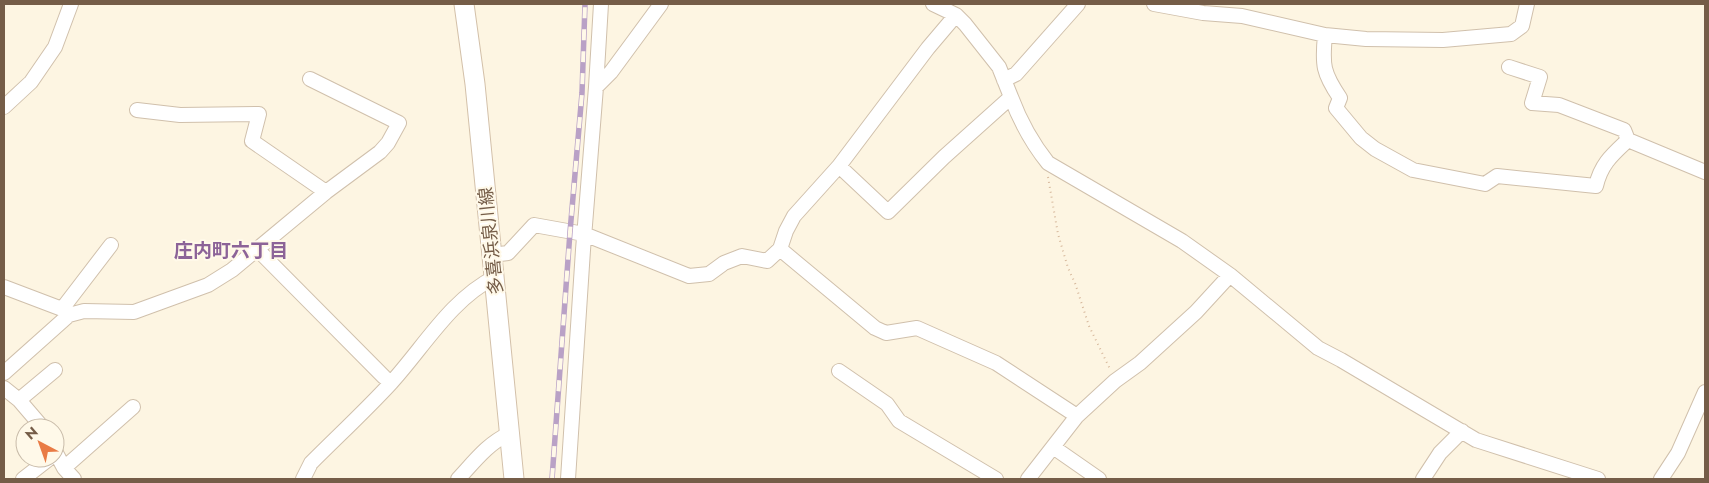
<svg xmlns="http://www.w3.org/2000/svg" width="1709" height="483" font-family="Jost,'Noto Sans JP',sans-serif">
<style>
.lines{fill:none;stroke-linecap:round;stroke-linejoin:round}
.street-casing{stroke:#d0c0ac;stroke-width:16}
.secondary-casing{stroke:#d3c0a9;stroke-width:21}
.path{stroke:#d7b99d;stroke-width:2;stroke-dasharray:1 4;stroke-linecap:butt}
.street{stroke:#fff;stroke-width:14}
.secondary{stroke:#fff;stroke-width:19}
.rail-casing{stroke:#b9a1c6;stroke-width:5.5}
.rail{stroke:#fff9e9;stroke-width:4;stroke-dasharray:11;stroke-linecap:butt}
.labels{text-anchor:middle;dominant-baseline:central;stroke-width:4;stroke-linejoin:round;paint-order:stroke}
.street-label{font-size:18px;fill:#755d48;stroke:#fff9e9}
.neighbourhood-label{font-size:19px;font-weight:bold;fill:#8c6398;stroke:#fff9e9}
</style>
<rect width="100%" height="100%" fill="#fdf5e2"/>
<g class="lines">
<defs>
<path id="street" d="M1154,4L1203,13L1242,16L1325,35L1366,39L1443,40L1511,34L1522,26L1527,4
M1325,35C1322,65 1323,73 1340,98L1336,108L1361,138L1375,149L1413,170L1485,184L1497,176L1596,186C1601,164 1612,155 1628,140L1705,172
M1509,67L1540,77L1532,103L1559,105L1624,130L1628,140
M1004,80L1016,74L1078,4
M596,87L601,4
M1011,97C1020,121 1032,143 1048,163L1182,241L1230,275L1318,348L1341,360L1476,440L1598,479
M4,107L31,82L55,47L71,4
M137,110L180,115L259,114L252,141L326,192
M839,166L888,212L944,157L1011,97L999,67L965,24L956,15L933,4
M780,249L875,328L886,333L917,328L996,363L1077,416
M258,250L384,377L391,383
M492,255L508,253L534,225L584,234L689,276L709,274L724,263L742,256L767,261L780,249L786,231L794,216L839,166L928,48L956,15
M4,287L62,309L67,314
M62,309L111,245
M839,371L887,404L899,421L996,479
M4,373L69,315L84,311L134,312L208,285L232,270L326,192L380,152L388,143L399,123L310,79
M4,388L19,400L43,428
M19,400L55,370
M1053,447L1099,479
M55,451L64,468L74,479
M64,468L133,407
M23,479L50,458
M303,479L311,463C338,436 365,411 390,384C424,347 450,300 495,277
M458,479C474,462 488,443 509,434
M568,479L583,250L596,87L611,72L661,4
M1028,479L1077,416L1115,381L1140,363L1196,312L1230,275
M1423,479L1440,453L1462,431
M1661,479L1678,453L1705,392"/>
<path id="secondary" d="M464,4L475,84L514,479"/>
</defs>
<!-- street casing -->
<use href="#street" class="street-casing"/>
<!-- secondary casing -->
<use href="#secondary" class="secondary-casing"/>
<!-- path -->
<path class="path" d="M1048,177L1058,234L1068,268L1075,283L1089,326L1110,369"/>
<!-- street -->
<use href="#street" class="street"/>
<!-- secondary -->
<use href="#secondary" class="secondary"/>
<defs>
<path id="rail" d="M552,479L570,232L582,93L585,4"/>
</defs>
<!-- rail casing -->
<use href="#rail" class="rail-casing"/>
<!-- rail -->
<use href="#rail" class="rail"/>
</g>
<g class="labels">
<!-- street labels -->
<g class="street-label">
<text transform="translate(491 241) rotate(-96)">多喜浜泉川線</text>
</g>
<!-- neighbourhood labels -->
<g class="neighbourhood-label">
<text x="231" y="250">庄内町六丁目</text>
</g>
</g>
<!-- border -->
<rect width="1709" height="483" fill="none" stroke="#755d48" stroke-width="10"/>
<!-- north arrow -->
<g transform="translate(40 443) rotate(319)"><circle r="24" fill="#fff9e9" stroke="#c8bba9"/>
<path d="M0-4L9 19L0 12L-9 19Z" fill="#e97b45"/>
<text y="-8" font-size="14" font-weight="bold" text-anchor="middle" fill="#755d48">N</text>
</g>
</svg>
